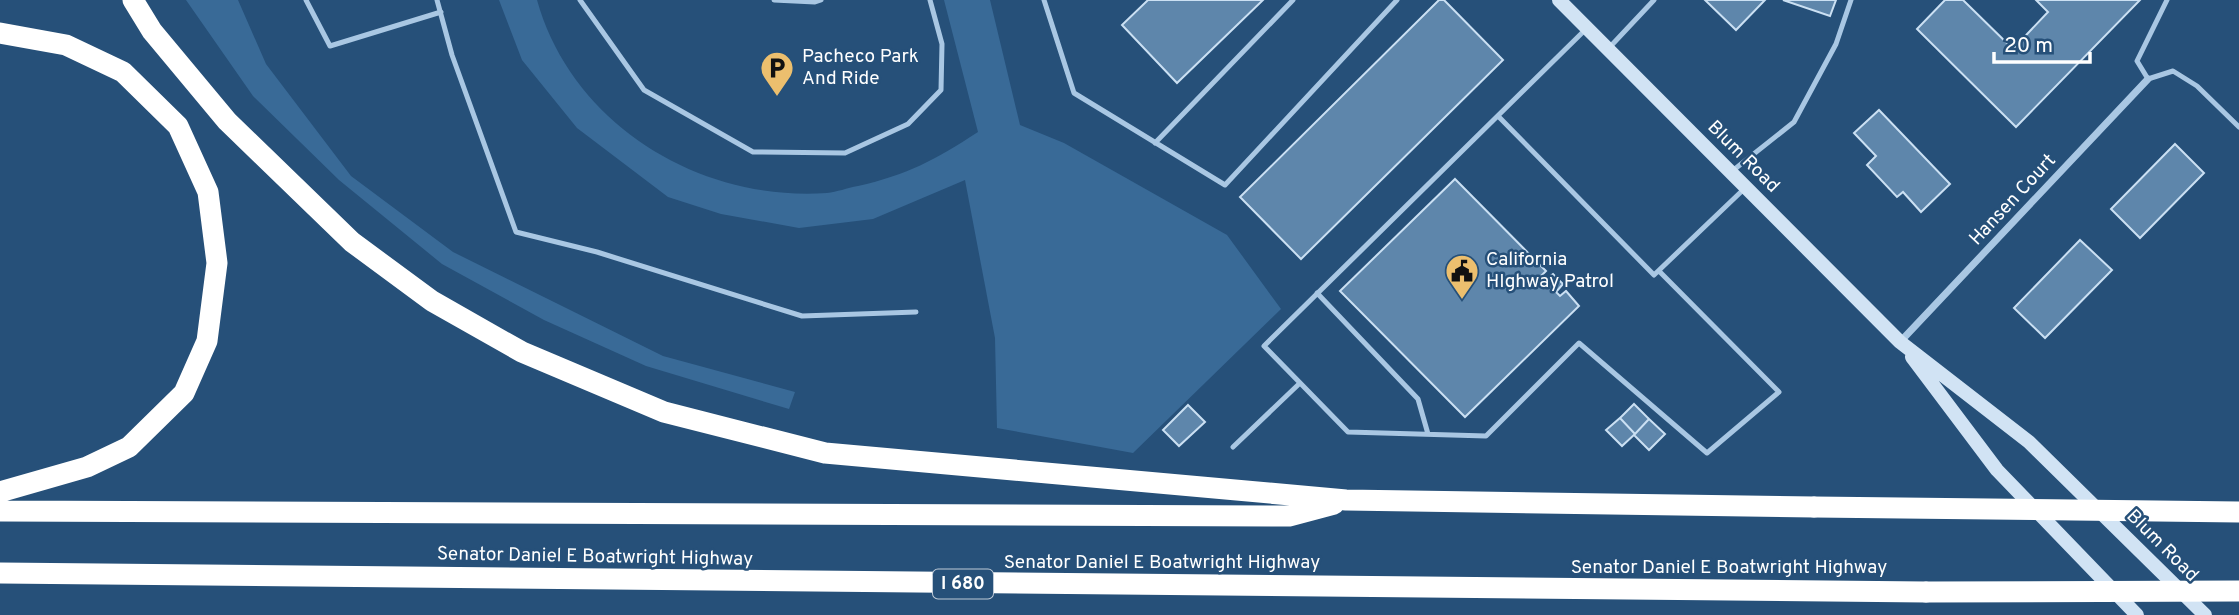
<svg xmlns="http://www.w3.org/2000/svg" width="2239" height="615" font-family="Overpass,sans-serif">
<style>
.green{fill:#396a97}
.building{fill:#5e86ab;stroke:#cbe0f3;stroke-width:2}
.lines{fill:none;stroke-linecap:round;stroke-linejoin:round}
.lane{stroke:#a9c7e3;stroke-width:5}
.street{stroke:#a9c7e3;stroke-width:7}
.secondary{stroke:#d1e3f4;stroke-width:14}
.highway{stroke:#fff;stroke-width:21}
.highway-bridge{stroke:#fff;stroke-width:21}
.labels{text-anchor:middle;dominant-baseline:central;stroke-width:5;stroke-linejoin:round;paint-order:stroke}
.shield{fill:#265079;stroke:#becad7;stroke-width:2}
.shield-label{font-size:18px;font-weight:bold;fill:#fff}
.poi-label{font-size:19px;fill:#fff;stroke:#265079;text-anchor:start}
.street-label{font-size:19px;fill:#fff;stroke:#265079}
</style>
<rect width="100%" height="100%" fill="#265079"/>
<!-- green -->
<path class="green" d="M186,0H238L266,64L351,176L453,252L663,356L795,392L789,409L646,366L544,320L442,264L339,180L253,96Z
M499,0H537C572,125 700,202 827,193C837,192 847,188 858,186C907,175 935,160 978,132L944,0H990L1020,125L1064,143L1227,235L1281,309L1133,453L997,428L995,338L965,180L873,219L799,228L721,214L668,197L577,128L522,60Z"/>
<!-- building -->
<path class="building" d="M1148,0H1263L1177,83L1122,25Z
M1439,0H1444L1503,60L1301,259L1240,197Z
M1705,0H1765L1736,30Z
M1783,0H1836L1830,16Z
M1945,0H1963L2013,49L2048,12L2036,0H2140L2016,127L1917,29Z
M1879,110L1950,184L1921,212L1903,192L1897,197L1867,165L1876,156L1854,133Z
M2175,144L2204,173L2140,238L2111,209Z
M1455,179L1546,271L1541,276L1545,280L1553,274L1563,284L1556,292L1560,296L1566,291L1579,306L1465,417L1340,291Z
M2080,240L2112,270L2045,338L2014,308Z
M1634,404L1649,419L1635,434L1620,418Z
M1188,405L1205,422L1179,446L1163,430Z
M1620,418L1635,434L1622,446L1606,430Z
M1649,419L1665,434L1649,450L1634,435Z"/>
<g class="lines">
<!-- lane -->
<path class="lane" d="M306,0L330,46L441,12
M437,0L452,55L516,232L597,252L802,316L916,312
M580,0L644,90L753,152L845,153L908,124L941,90L942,44L930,0
M774,0L815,2L821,0
M1044,0L1074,93L1225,185L1397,0
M2167,0L2137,61L2148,79L2173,71L2197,86L2239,127
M1587,28L1264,346L1348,432L1486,436L1579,343L1707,453L1779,392L1659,271
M1608,49L1654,0
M1498,116L1654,275L1744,189
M1155,143L1293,0
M1731,172L1794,122L1836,44L1851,0
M1317,293L1418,399L1428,434
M1233,447L1300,383"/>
<!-- street -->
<path class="street" d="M1900,342L2148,79"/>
<!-- secondary -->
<path class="secondary" d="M1559,0L1900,342L2029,442L2205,615
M1912,357L1997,470L2137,615"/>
<!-- highway -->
<path class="highway" d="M133,0L152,31L227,121L352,242L432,301L522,352L664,412L825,453L1346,500L1814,507
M0,33L66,45L123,72L178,126L208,192L217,263L207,341L184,393L129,447L87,467L0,492
M0,511L1289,516L1334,504
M0,573L1926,592"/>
<!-- highway-bridge -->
<path class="highway-bridge" d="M1814,507L2239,512
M1926,592L2239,591"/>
</g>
<!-- icons -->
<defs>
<symbol id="parking-pin" viewBox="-11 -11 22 30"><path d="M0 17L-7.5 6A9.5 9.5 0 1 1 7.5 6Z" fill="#ecbf6e" stroke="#265079"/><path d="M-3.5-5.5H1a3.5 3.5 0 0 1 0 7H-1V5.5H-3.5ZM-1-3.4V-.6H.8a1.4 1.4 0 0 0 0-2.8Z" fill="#111"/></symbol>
<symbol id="civic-pin" viewBox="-11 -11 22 30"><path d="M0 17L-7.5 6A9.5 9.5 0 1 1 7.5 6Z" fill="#ecbf6e" stroke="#265079"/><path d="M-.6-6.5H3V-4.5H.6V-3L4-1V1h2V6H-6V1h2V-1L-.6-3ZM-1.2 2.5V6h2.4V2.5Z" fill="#111"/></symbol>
</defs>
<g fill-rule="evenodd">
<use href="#parking-pin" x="758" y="49" width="38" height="52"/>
<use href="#civic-pin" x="1443" y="252" width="38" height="52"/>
</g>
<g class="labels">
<!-- shield labels -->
<rect class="shield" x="933" y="569.5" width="60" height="29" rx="5"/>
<g class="shield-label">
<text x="963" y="584">I 680</text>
</g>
<!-- poi labels -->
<g class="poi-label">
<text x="802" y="57">Pacheco Park<tspan x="802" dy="22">And Ride</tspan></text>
<text x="1486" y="260">California<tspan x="1486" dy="22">HIghway Patrol</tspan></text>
</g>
<!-- street labels -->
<g class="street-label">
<text transform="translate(1743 157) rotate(45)">Blum Road</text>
<text transform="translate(2013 200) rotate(-47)">Hansen Court</text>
<text transform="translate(2162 546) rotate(45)">Blum Road</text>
<text transform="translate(595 557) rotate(1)">Senator Daniel E Boatwright Highway</text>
<text x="1162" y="563">Senator Daniel E Boatwright Highway</text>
<text x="1729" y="568">Senator Daniel E Boatwright Highway</text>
</g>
</g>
<!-- scale -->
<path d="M1994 52v10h96v-10" fill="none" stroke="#ffffff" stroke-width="3.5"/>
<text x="2004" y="52" font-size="21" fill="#ffffff" stroke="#265079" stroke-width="5" paint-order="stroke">20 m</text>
</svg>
